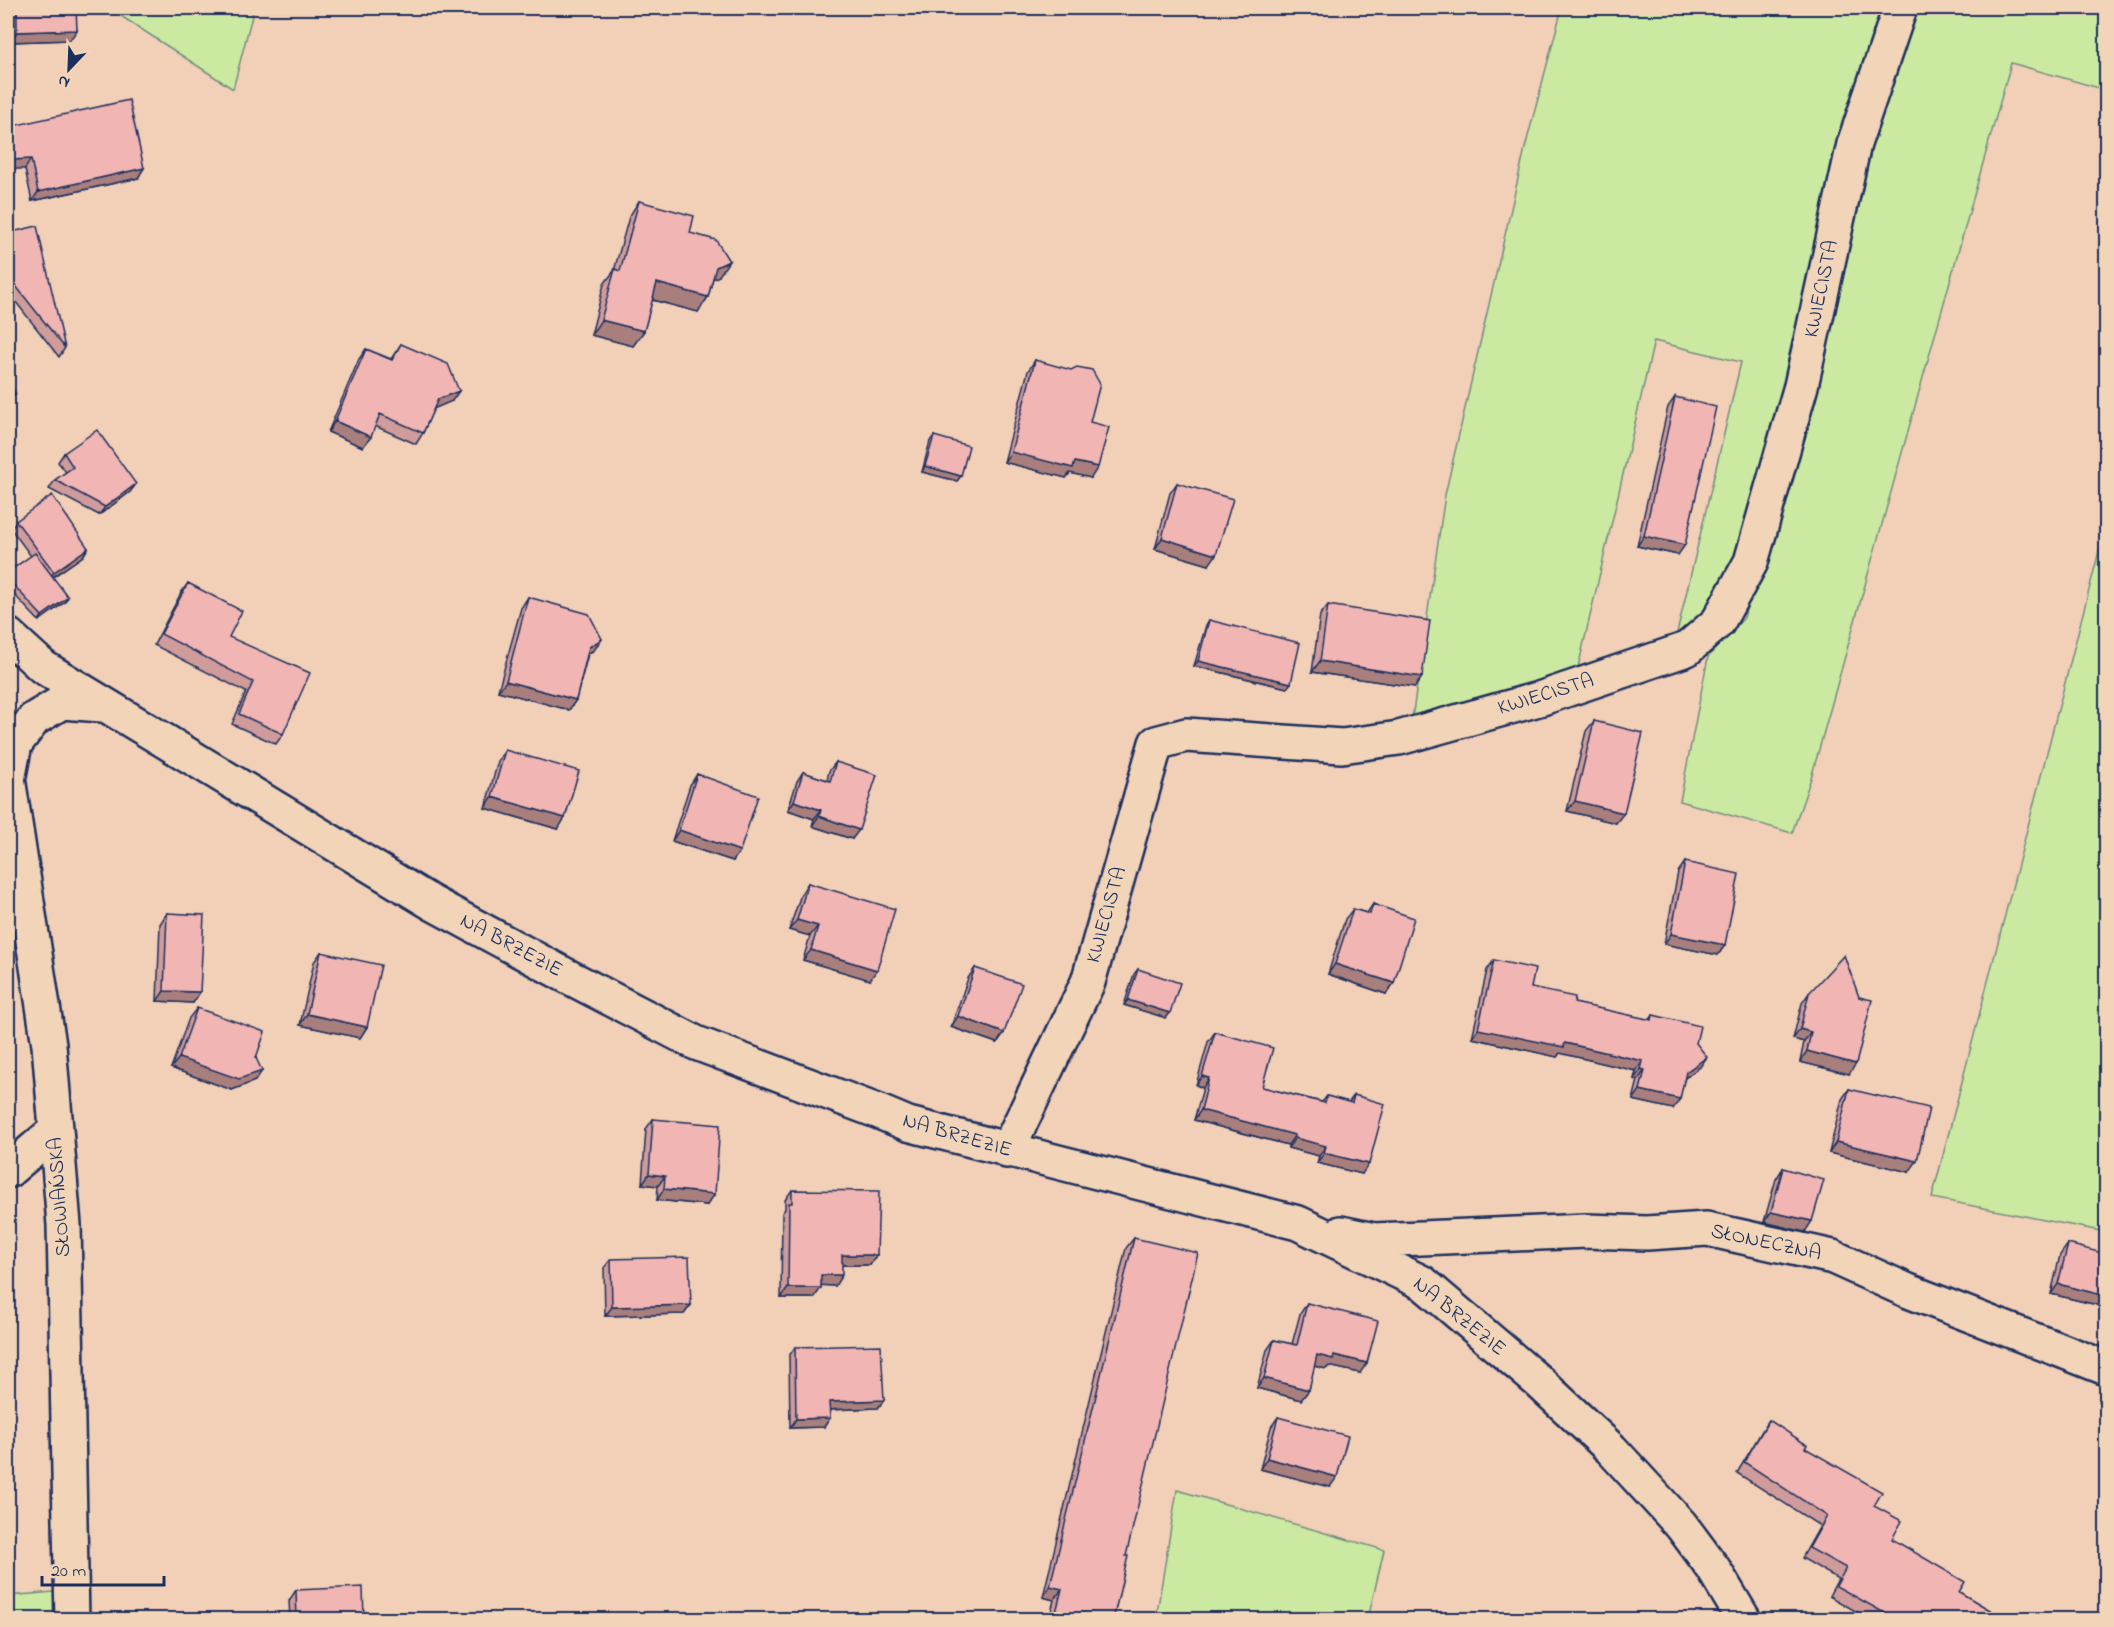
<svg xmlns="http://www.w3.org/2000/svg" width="2114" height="1627" font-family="'Indie Flower',sans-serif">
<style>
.green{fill:#cbe9a1;stroke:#738c80;stroke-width:1.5}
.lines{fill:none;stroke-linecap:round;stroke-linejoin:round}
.minor-casing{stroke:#1b2f5e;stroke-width:38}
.minor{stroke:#f2d5b8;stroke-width:33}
.wall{fill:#cf9c9b;stroke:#1b2f5e;stroke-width:1.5}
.shaded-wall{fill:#a97f7e;stroke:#1b2f5e;stroke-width:1.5}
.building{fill:#f1b5b4;stroke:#1b2f5e;stroke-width:1.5}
.labels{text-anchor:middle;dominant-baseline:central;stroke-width:5;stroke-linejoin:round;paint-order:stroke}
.street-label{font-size:21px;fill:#1b2f5e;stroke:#f2d5b8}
</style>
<rect width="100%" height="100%" fill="#f2cfb7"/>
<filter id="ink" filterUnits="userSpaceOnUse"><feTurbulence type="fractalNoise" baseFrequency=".0167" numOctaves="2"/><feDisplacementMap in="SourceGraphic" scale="12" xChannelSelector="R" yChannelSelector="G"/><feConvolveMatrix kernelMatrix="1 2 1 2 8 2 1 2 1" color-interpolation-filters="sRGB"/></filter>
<g filter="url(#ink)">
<!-- green -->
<path class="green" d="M120,8H254L233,89L121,16Z
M1562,8H1884L1752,538L1715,610L1676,637L1741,362L1654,341L1577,672L1411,726L1445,495L1526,144Z
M1909,8H2106V90L2011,63L1811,778L1792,833L1680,801L1708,657L1744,618L1862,152Z
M2106,524V1232L1932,1198Z
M1177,1490L1384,1550L1368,1619H1156Z
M54,1592L55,1619H8V1596Z"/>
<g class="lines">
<defs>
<path id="minor" d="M8,635L43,667L432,903L567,976L696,1043L877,1111L908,1124L1298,1223L1423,1283L1538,1381L1611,1449L1681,1525L1713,1568L1744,1620
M8,778L49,1045L64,1225L72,1620
M8,780L15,744L34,719L62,702L102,705
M1007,1151L1088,982L1156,743L1186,735L1342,746L1399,738L1542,698L1687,649L1718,622L1751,562L1801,386L1854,144L1900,8
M8,1171L56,1130
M1341,1233L1374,1240L1586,1231L1647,1233L1707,1229L1833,1257L1906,1290L2106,1368"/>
</defs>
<!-- minor casing -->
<use href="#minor" class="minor-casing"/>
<!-- minor -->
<use href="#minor" class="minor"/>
</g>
<!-- wall -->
<path class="wall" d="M10,8H76L70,40L10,42Z
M8,127L138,178L32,201L25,169Z
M639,201L690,233L719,276L713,278L708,297L698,312L652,300L644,331L633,346L591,335L604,284L614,271L629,217Z
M8,233L65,348L59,357L8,292Z
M401,344L452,401L434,408L423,433L416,444L375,426L363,447L328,432L359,359L366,349L391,359Z
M1035,360L1090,422L1091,478L1070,473L1066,478L1004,462L1028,371Z
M1675,397L1678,555L1637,546L1668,407Z
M934,436L961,476L957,481L922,472L930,441Z
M64,453L136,484L130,492L99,515L49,489L55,480L66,472L58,462Z
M1177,483L1209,565L1155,549L1170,493Z
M16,521L88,548L83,556L53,577L65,602L39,621L8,588V572L31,556L11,529Z
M188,583L229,637L283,734L276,744L232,724L246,692L154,645L181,593Z
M528,597L602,639L594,650L588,654L576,700L569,710L498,691L521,608Z
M1328,605L1422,677L1415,687L1312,672L1320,615Z
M1209,620L1287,688L1194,666L1206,625Z
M1594,721L1616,823L1567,811L1586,731Z
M505,750L558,829L485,808L498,761Z
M836,762L852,839L812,826L814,819L788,810L797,781L803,772L827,780L829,771Z
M697,774L733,861L672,841L690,785Z
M1685,862L1725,945L1718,955L1664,944L1678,872Z
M808,883L870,980L803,960L810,936L789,930L801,894Z
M1373,904L1394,983L1386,994L1328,974L1345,919L1353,909L1367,913Z
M167,913L200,992L193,1003L157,1001L160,924Z
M321,952L367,1027L360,1038L300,1025L314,962Z
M1494,960L1531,988L1574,1003L1650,1020L1653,1015L1696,1043L1700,1067L1685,1078L1673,1109L1633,1100L1638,1080L1634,1079L1636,1071L1560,1053L1557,1057L1472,1038L1487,970Z
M975,968L997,1043L951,1027L968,978Z
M1138,969L1170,1013L1166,1018L1124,1005L1134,974Z
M1809,993L1849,1074L1800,1062L1804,1042L1793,1039L1802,1003Z
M197,1008L256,1058L255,1081L232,1090L171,1068L189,1018Z
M1215,1032L1262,1087L1322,1102L1327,1096L1349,1102L1354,1095L1362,1174L1317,1163L1319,1156L1288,1148V1145L1194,1120L1203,1088L1196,1085L1208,1042Z
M1849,1089L1909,1172L1829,1153L1842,1099Z
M653,1119L707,1205L657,1200L658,1186L642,1184L646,1129Z
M1783,1168L1805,1232L1764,1222L1776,1179Z
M792,1190L877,1255L870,1265H842L835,1286L821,1285L814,1298H781L782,1213L785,1209V1200Z
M1134,1238L1126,1556L1113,1620H1049L1054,1600L1043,1597L1126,1248Z
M2068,1244L2106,1307L2051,1294L2060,1255Z
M611,1259L691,1305L684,1314L605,1316L604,1268Z
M1307,1303L1360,1373L1329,1366L1326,1369L1314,1366L1309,1390L1301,1400L1257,1388L1267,1350L1274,1340L1292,1344L1300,1314Z
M795,1347L884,1400L878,1408L829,1410L830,1418L824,1427L790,1428L789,1356Z
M1278,1417L1330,1487L1260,1469L1271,1427Z
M1769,1420L1805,1448L1874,1506L1892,1539L1959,1592L2007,1620H1871L1829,1596L1838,1579L1802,1558L1820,1526L1737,1473L1762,1431Z
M296,1590L364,1620H290L289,1601Z"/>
<!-- shaded-wall -->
<path class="shaded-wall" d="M77,30L70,40L10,42L17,32Z
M31,159L25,169H8V160Z
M144,168L138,178L32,201L38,192Z
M729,261L719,276L706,282L716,267Z
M657,283L708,297L698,312L646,298Z
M601,320L644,331L633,346L591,335Z
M459,391L452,401L431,410L438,399Z
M15,394L8,405V397Z
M335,421L371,437L363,447L328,432Z
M1011,452L1075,462L1098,467L1091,478L1070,473L1066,478L1004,462Z
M925,466L961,476L957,481L922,472Z
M136,484L130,492L99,515L105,507Z
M1644,536L1685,545L1678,555L1637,546Z
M1162,538L1216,555L1209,565L1155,549Z
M88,548L83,556L48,580L54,572Z
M68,597L65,602L39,621L42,616Z
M602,639L594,650L582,657L589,647Z
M1198,661L1291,683L1287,688L1194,666Z
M1320,661L1422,677L1415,687L1312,672Z
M506,681L576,700L569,710L498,691Z
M492,797L565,818L558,829L485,808Z
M794,801L821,810L814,819L788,810Z
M1575,801L1624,813L1616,823L1567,811Z
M819,816L859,830L852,839L812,826Z
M679,830L740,851L733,861L672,841Z
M797,920L818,926L810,936L789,930Z
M1671,934L1725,945L1718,955L1664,944Z
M811,950L877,970L870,980L803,960Z
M1335,964L1394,983L1386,994L1328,974Z
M164,991L200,992L193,1003L157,1001Z
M1128,1000L1170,1013L1166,1018L1124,1005Z
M307,1014L367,1027L360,1038L300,1025Z
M958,1016L1004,1033L997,1043L951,1027Z
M1478,1029L1565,1043L1643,1061L1636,1071L1560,1053L1557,1057L1472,1038Z
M1800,1029L1811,1032L1804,1042L1793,1039Z
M1807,1051L1856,1064L1849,1074L1800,1062Z
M1707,1057L1700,1067L1679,1082L1686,1072Z
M179,1058L262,1071L255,1081L232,1090L171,1068Z
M1641,1069L1645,1070L1638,1080L1634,1079Z
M1202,1076L1209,1078L1203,1088L1196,1085Z
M1640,1090L1680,1099L1673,1109L1633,1100Z
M1201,1110L1295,1135L1288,1145L1194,1120Z
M1295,1138L1326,1146L1319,1156L1288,1148Z
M1836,1142L1917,1161L1909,1172L1829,1153Z
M1324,1153L1369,1164L1362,1174L1317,1163Z
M649,1174L665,1176L658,1186L642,1184Z
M664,1189L715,1194L707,1205L657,1200Z
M1771,1212L1812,1221L1805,1232L1764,1222Z
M842,1255H877L870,1265H835Z
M821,1275H842L835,1286L814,1285Z
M2058,1284L2106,1296V1307L2051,1294Z
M788,1288H821L814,1298H781Z
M691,1305L684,1314L605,1316L612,1307Z
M1317,1355H1334L1367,1363L1360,1373L1329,1366L1326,1369L1310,1365Z
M1264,1378L1309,1390L1301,1400L1257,1388Z
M884,1400L878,1408L823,1410L829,1402Z
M830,1418L824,1427L790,1428L796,1419Z
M1267,1458L1337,1477L1330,1487L1260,1469Z
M1050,1586L1062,1589L1054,1600L1043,1597Z"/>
<!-- building -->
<path class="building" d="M17,8H76L77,30L17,32Z
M129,100L144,168L38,192L31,159L8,160V127Z
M639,201L694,216L690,233L716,240L729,261L716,267L708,297L657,283L644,331L601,320L615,269L620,271Z
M37,226L65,348L8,276V233Z
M401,344L448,364L459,391L438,399L423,433L380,414L371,437L335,421L366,349L392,360Z
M1035,360L1071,370L1077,367L1092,370L1100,384L1090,422L1109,427L1098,467L1075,462L1073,468L1011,452Z
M8,373L15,394L8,397Z
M1675,397L1716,407L1685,545L1644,536Z
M97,430L136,484L105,507L55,480L73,467L64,453Z
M934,436L969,446L961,476L925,466Z
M1177,483L1233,499L1216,555L1162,538Z
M52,495L88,548L54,572L16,521Z
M35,553L68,597L42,616L8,579V572Z
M188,583L242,611L229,637L310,673L283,734L239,714L253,682L161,634Z
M528,597L589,614L602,639L589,647L576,700L506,681Z
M1328,605L1430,621L1422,677L1320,661Z
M1209,620L1300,643L1291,683L1198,661Z
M1594,721L1643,733L1624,813L1575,801Z
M505,750L579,771L565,818L492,797Z
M836,762L877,775L859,830L819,816L821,810L794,801L803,772L830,781Z
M697,774L758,796L740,851L679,830Z
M1685,862L1739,874L1725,945L1671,934Z
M808,883L895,909L877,970L811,950L818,926L797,920Z
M1373,904L1414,918L1394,983L1335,964L1353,909L1370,914Z
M167,913L204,915L200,992L164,991Z
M321,952L381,965L367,1027L307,1014Z
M1844,955L1859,997L1872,1000L1856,1064L1807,1051L1811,1032L1800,1029L1809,993Z
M1494,960L1535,969L1531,988L1575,997L1574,1003L1652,1020L1653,1015L1700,1026L1696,1043L1707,1057L1686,1072L1680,1099L1640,1090L1645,1070L1641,1069L1643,1061L1565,1043L1564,1047L1478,1029Z
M975,968L1022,984L1004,1033L958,1016Z
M1138,969L1180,983L1170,1013L1128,1000Z
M197,1008L265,1032L256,1058L262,1071L239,1079L179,1058Z
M1215,1032L1273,1048L1262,1087L1325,1103L1327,1096L1352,1103L1354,1095L1385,1104L1369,1164L1324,1153L1326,1146L1295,1138V1135L1201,1110L1209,1078L1202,1076Z
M1849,1089L1929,1108L1917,1161L1836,1142Z
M653,1119L720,1125L715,1194L664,1189L665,1176L649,1174Z
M1783,1168L1824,1180L1812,1221L1771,1212Z
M792,1190L879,1191L877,1255H842V1275H821V1288H788L789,1203H792Z
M1134,1238L1198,1253L1126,1556H1128L1113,1620H1054L1062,1589L1050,1586Z
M2068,1244L2106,1254V1296L2058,1284Z
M689,1257L691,1305L612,1307L611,1259Z
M1307,1303L1378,1321L1367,1363L1334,1355L1333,1359L1317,1355L1309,1390L1264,1378L1274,1340L1297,1345Z
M881,1345L884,1400L829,1402L830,1418L796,1419L795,1347Z
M1278,1417L1348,1436L1337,1477L1267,1458Z
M1769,1420L1807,1445L1805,1448L1882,1492L1874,1506L1902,1521L1892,1539L1965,1582L1959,1592L2007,1620H1897L1836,1586L1846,1568L1809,1548L1827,1516L1744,1462Z
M363,1587L364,1620H297L296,1590Z"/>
</g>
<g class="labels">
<!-- street labels -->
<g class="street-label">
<text transform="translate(1822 289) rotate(-78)">KWIECISTA</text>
<text transform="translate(1546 695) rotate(-17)">KWIECISTA</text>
<text transform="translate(1107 915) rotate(-74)">KWIECISTA</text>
<text transform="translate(511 946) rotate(28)">NA BRZEZIE</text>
<text transform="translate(957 1136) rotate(16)">NA BRZEZIE</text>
<text transform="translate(60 1197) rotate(-94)">SŁOWIAŃSKA</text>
<text transform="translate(1766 1243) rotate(12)">SŁONECZNA</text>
<text transform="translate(1459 1317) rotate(39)">NA BRZEZIE</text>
</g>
</g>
<!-- margin -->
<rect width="2114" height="1627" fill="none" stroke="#f2d5b8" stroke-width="30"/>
<rect x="15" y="15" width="2084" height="1597" fill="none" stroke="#1b2f5e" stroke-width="2" filter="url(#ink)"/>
<!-- north arrow -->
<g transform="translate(69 69) rotate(203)" stroke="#f2d5b8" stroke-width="4.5" paint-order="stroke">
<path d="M0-4.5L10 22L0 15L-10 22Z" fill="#1b2f5e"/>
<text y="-9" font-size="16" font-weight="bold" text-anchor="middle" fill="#1b2f5e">N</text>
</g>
<!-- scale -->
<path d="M42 1576v9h122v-9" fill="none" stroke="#1b2f5e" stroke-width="3"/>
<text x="51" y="1576" font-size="18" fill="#1b2f5e" stroke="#f2d5b8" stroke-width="4.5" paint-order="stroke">20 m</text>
</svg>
